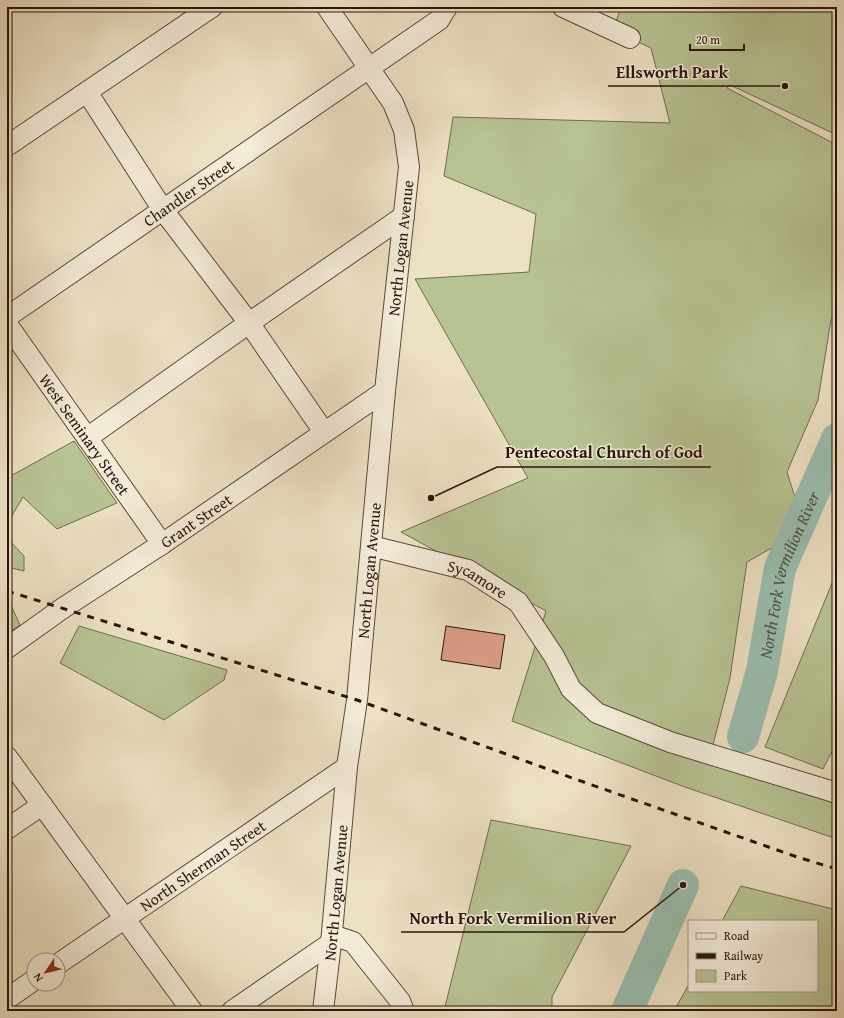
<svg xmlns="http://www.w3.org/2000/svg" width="844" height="1018" font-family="'Gentium Book Plus',serif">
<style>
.green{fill:#b8c394;stroke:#706c50}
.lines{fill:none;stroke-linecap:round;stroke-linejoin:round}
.river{stroke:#9abeaf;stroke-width:32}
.building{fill:#e09f8b;stroke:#29150c}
.minor-casing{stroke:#5a483a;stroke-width:22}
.minor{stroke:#f3ecd9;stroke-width:20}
.rail{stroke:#29150c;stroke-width:3;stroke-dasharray:7 7;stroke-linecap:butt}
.labels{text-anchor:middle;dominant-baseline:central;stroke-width:3;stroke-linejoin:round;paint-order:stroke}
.street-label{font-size:16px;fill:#29150c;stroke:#f3ecd9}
.water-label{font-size:17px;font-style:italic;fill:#515045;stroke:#f3ecd9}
.leader{fill:none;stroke:#29150c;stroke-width:1.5}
.callout-dot{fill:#29150c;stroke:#f3ecd9;stroke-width:1.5}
.callout-label{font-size:17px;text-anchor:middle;font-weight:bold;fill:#29150c;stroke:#f3ecd9;stroke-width:3;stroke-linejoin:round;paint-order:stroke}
</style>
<rect width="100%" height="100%" fill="#ede1c4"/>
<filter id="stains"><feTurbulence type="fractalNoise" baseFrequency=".005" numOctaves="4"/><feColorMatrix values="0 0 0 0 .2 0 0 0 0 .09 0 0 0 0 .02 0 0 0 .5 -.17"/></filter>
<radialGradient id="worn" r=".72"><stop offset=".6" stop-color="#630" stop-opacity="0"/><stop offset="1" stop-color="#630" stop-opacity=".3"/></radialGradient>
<!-- green -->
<path class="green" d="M621,7H837V135L730,85L727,88L837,145V312L831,320L818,400L787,472L805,529L747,562L730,678L713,745L810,796L837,801V839L682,786L512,721L546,611L401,532L528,478L415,279L529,272L536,214L444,176L453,117L670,123L651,48L613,30Z
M74,441L117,503L57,529L23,497L7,524V478Z
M7,538L24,556V571L7,567Z
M837,571V742L823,769L765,747Z
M7,600L9,601L20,625L7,634Z
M79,626L227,670L224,680L164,720L60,663Z
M491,820L631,846L552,997V1011H444Z
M741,886L837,910V1011H674L689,984V991H817V921H722Z"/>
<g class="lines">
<!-- river -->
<g class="river">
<path id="s1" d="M743,737L762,671L780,568L837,439"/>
<path d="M627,1011L683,885"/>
</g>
</g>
<!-- building -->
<path class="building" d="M446,626L505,635L500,669L441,660Z"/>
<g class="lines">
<defs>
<g id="minor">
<path d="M563,7L630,38"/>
<path d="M87,92L163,210L249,323L324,432"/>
<path d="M7,146L212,7"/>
<path id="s2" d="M7,317L439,20L447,7"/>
<path id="s3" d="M7,324L162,544"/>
<path d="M87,438L249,323L404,216"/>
<path id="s4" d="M371,546L468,570L518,602L554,656L571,689L597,713L670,742L837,793"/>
<path id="s5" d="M7,648L63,608L162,544L385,391"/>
<path d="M7,757L192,1011"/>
<path d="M7,829L42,805"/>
<path d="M332,935L353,942L400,1001L404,1011"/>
<path id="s6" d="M58,964L347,767"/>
<path d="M7,999L34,980"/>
<path d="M232,1011L331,943"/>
<path id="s7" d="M323,1011L331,943L347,767L357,700L385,391L409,167L404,130L393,103L327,7"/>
</g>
</defs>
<!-- minor casing -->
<use href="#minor" class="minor-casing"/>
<!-- minor -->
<use href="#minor" class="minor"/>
<!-- rail -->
<path class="rail" d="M7,591L357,700L575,779L797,857L837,869"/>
</g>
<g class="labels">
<!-- street labels -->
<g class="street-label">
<text stroke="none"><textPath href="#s2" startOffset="220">Chandler Street</textPath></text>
<text stroke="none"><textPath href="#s7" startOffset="767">North Logan Avenue</textPath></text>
<text stroke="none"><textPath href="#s3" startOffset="135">West Seminary Street</textPath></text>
<text stroke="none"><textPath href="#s5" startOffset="228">Grant Street</textPath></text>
<text stroke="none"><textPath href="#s7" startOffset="443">North Logan Avenue</textPath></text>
<text stroke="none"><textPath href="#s4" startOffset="112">Sycamore</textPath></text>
<text stroke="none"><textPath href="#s6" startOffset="175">North Sherman Street</textPath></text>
<text stroke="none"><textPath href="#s7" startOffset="119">North Logan Avenue</textPath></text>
</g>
<!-- water labels -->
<g class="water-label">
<text stroke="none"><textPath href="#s1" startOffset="169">North Fork Vermilion River</textPath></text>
</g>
</g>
<!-- callouts -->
<path class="leader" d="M785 86L736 86H608M431 498L497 467H711M683 885L624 932H401"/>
<g class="callout-dot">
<circle cx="785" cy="86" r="4"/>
<circle cx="431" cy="498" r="4"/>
<circle cx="683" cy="885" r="4"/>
</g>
<g class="callout-label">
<text x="672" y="78">Ellsworth Park</text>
<text x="604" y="458">Pentecostal Church of God</text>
<text x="513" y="924">North Fork Vermilion River</text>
</g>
<!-- margin -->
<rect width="844" height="1018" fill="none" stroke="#ede1c4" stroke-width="24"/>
<rect x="8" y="8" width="828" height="1002" fill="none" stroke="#29150c" stroke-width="2"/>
<rect x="12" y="12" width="820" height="994" fill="none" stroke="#29150c"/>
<!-- legend -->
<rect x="688" y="920" width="130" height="72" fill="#f3ecd9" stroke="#a29687"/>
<rect x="696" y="933" width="20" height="6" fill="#f3ecd9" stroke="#a29687"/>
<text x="724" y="940" font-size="12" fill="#29150c">Road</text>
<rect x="696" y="953" width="20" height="6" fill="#29150c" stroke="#a29687"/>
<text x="724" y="960" font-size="12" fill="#29150c">Railway</text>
<rect x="696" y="970" width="20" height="12" fill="#b8c394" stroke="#a29687"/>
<text x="724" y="980" font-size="12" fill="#29150c">Park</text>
<!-- north arrow -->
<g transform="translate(46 972) rotate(235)"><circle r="19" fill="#f3ecd9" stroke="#a29687"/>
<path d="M0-3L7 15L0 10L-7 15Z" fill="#8f2418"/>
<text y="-6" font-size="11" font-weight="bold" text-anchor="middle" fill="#29150c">N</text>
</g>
<!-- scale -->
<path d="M690 44v6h54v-6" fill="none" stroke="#29150c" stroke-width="2"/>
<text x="696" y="44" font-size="12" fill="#29150c" stroke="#f3ecd9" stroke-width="3" paint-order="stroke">20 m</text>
<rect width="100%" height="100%" filter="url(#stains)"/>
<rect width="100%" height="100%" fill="url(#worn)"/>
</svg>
